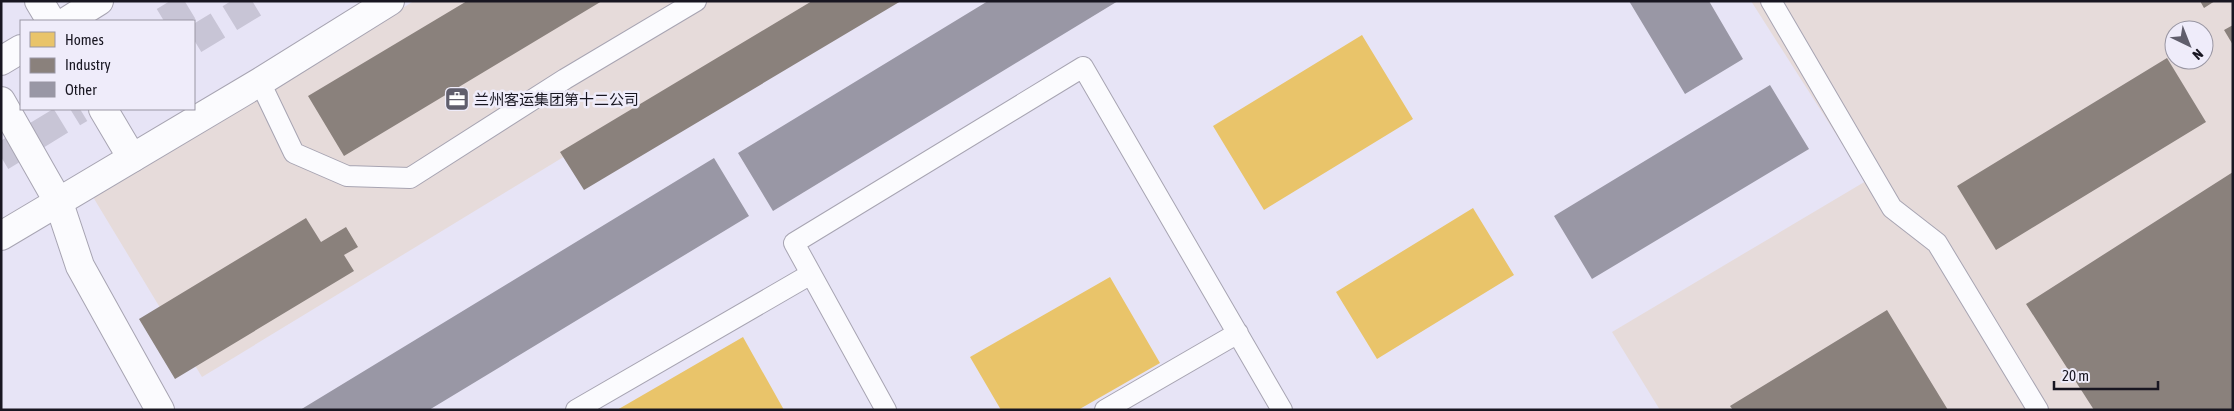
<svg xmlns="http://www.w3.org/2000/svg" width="2234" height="411" font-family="'Asap Condensed','Noto Sans SC',sans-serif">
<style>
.industrial{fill:#e6dbda;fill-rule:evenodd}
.homes{fill:#e9c46a}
.industry{fill:#8a817c}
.building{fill:#9997a5}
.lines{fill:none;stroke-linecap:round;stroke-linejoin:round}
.primary-tunnel{stroke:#c8c5d6;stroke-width:28;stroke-dasharray:28 14;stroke-linecap:butt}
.service-casing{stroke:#a7a4b2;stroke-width:22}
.tertiary-casing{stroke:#a7a4b2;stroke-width:30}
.secondary-casing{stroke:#a7a4b2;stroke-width:30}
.primary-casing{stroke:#a7a4b2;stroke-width:30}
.service{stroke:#fbfbfe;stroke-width:20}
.tertiary{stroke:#fbfbfe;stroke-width:28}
.secondary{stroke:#fbfbfe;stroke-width:28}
.primary{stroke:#fbfbfe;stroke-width:28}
.labels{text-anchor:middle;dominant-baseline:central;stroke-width:5;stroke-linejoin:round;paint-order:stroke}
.poi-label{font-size:15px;fill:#181621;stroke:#efecfa;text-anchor:start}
</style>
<rect width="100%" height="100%" fill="#e7e4f6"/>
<!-- industrial -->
<path class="industrial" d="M414,1H820L202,377L93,197Z
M1751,1H2233V410H1660L1612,332L1866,181ZM2174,30H2204V60H2174Z"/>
<!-- homes -->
<path class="homes" d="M1362,35L1413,119L1264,210L1213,126Z
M1473,208L1514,275L1377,359L1336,292Z
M1110,277L1160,363L1078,410H1001L970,357Z
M743,337L784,410H617Z"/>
<!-- industry -->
<path class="industry" d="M467,1H602L344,156L308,96Z
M812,1H901L584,190L560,152Z
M2200,1H2215L2204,8Z
M2233,25V45L2224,30Z
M2167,58L2206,122L1996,250L1957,186Z
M2233,172V410H2094L2026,304Z
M306,218L321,242L346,227L358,247L344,255L354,271L175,379L139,319Z
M1887,310L1948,410H1733L1730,406Z"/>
<!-- building -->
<path class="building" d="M988,1H1118L773,211L738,153Z
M1629,1H1709L1743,59L1685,94Z
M1770,85L1809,149L1592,279L1554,216Z
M714,158L749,216L429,410H300Z"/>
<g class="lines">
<!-- primary-tunnel -->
<path class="primary-tunnel" d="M164,21L197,1
M194,40L258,1
M1,157L80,109"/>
<defs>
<path id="service" d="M1771,1L1892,208L1937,243L2038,410
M260,82L294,153L347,176L410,178L565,79L696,1
M576,410L811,274
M886,410L794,243L1083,67L1282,410
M1105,410L1238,333"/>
<path id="tertiary" d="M59,203L80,266L160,410"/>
<path id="secondary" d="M39,1L51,21
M1,101L59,203
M103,109L132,158"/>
<path id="primary" d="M67,21L99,1
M1,61L21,49
M1,236L260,82L390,1"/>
</defs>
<!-- service casing -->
<use href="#service" class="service-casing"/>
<!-- tertiary casing -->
<use href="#tertiary" class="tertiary-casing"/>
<!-- secondary casing -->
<use href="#secondary" class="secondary-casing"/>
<!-- primary casing -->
<use href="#primary" class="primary-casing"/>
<!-- service -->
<use href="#service" class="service"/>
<!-- tertiary -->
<use href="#tertiary" class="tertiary"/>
<!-- secondary -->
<use href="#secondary" class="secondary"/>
<!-- primary -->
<use href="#primary" class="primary"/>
</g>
<!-- icons -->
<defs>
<symbol id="office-square" viewBox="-11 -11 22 22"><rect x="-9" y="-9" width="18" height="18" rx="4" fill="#605e6c" stroke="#efecfa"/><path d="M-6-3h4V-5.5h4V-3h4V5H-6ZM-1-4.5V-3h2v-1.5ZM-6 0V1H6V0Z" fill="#fff"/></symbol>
</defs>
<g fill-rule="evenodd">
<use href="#office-square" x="443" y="85" width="28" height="28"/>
</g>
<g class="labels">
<!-- poi labels -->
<g class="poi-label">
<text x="474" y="99">兰州客运集团第十二公司</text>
</g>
</g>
<!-- border -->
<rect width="2234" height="411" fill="none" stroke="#181621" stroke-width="5"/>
<!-- legend -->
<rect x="20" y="20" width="175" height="90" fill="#efecfa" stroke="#9996a3"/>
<rect x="30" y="32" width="25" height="15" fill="#e9c46a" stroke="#9996a3"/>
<text x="65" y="45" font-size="15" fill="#181621">Homes</text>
<rect x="30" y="58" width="25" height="15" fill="#8a817c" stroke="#9996a3"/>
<text x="65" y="70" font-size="15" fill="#181621">Industry</text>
<rect x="30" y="82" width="25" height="15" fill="#9997a5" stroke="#9996a3"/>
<text x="65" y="95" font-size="15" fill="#181621">Other</text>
<!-- north arrow -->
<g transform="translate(2189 45) rotate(137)"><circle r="24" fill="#efecfa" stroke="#9996a3"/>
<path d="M0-4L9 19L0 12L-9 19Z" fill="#605e6c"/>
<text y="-8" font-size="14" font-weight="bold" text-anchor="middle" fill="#181621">N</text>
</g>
<!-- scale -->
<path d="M2054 381v8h104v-8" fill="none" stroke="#181621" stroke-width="2.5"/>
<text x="2062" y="381" font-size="15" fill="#181621" stroke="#efecfa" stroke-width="4" paint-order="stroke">20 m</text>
</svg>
